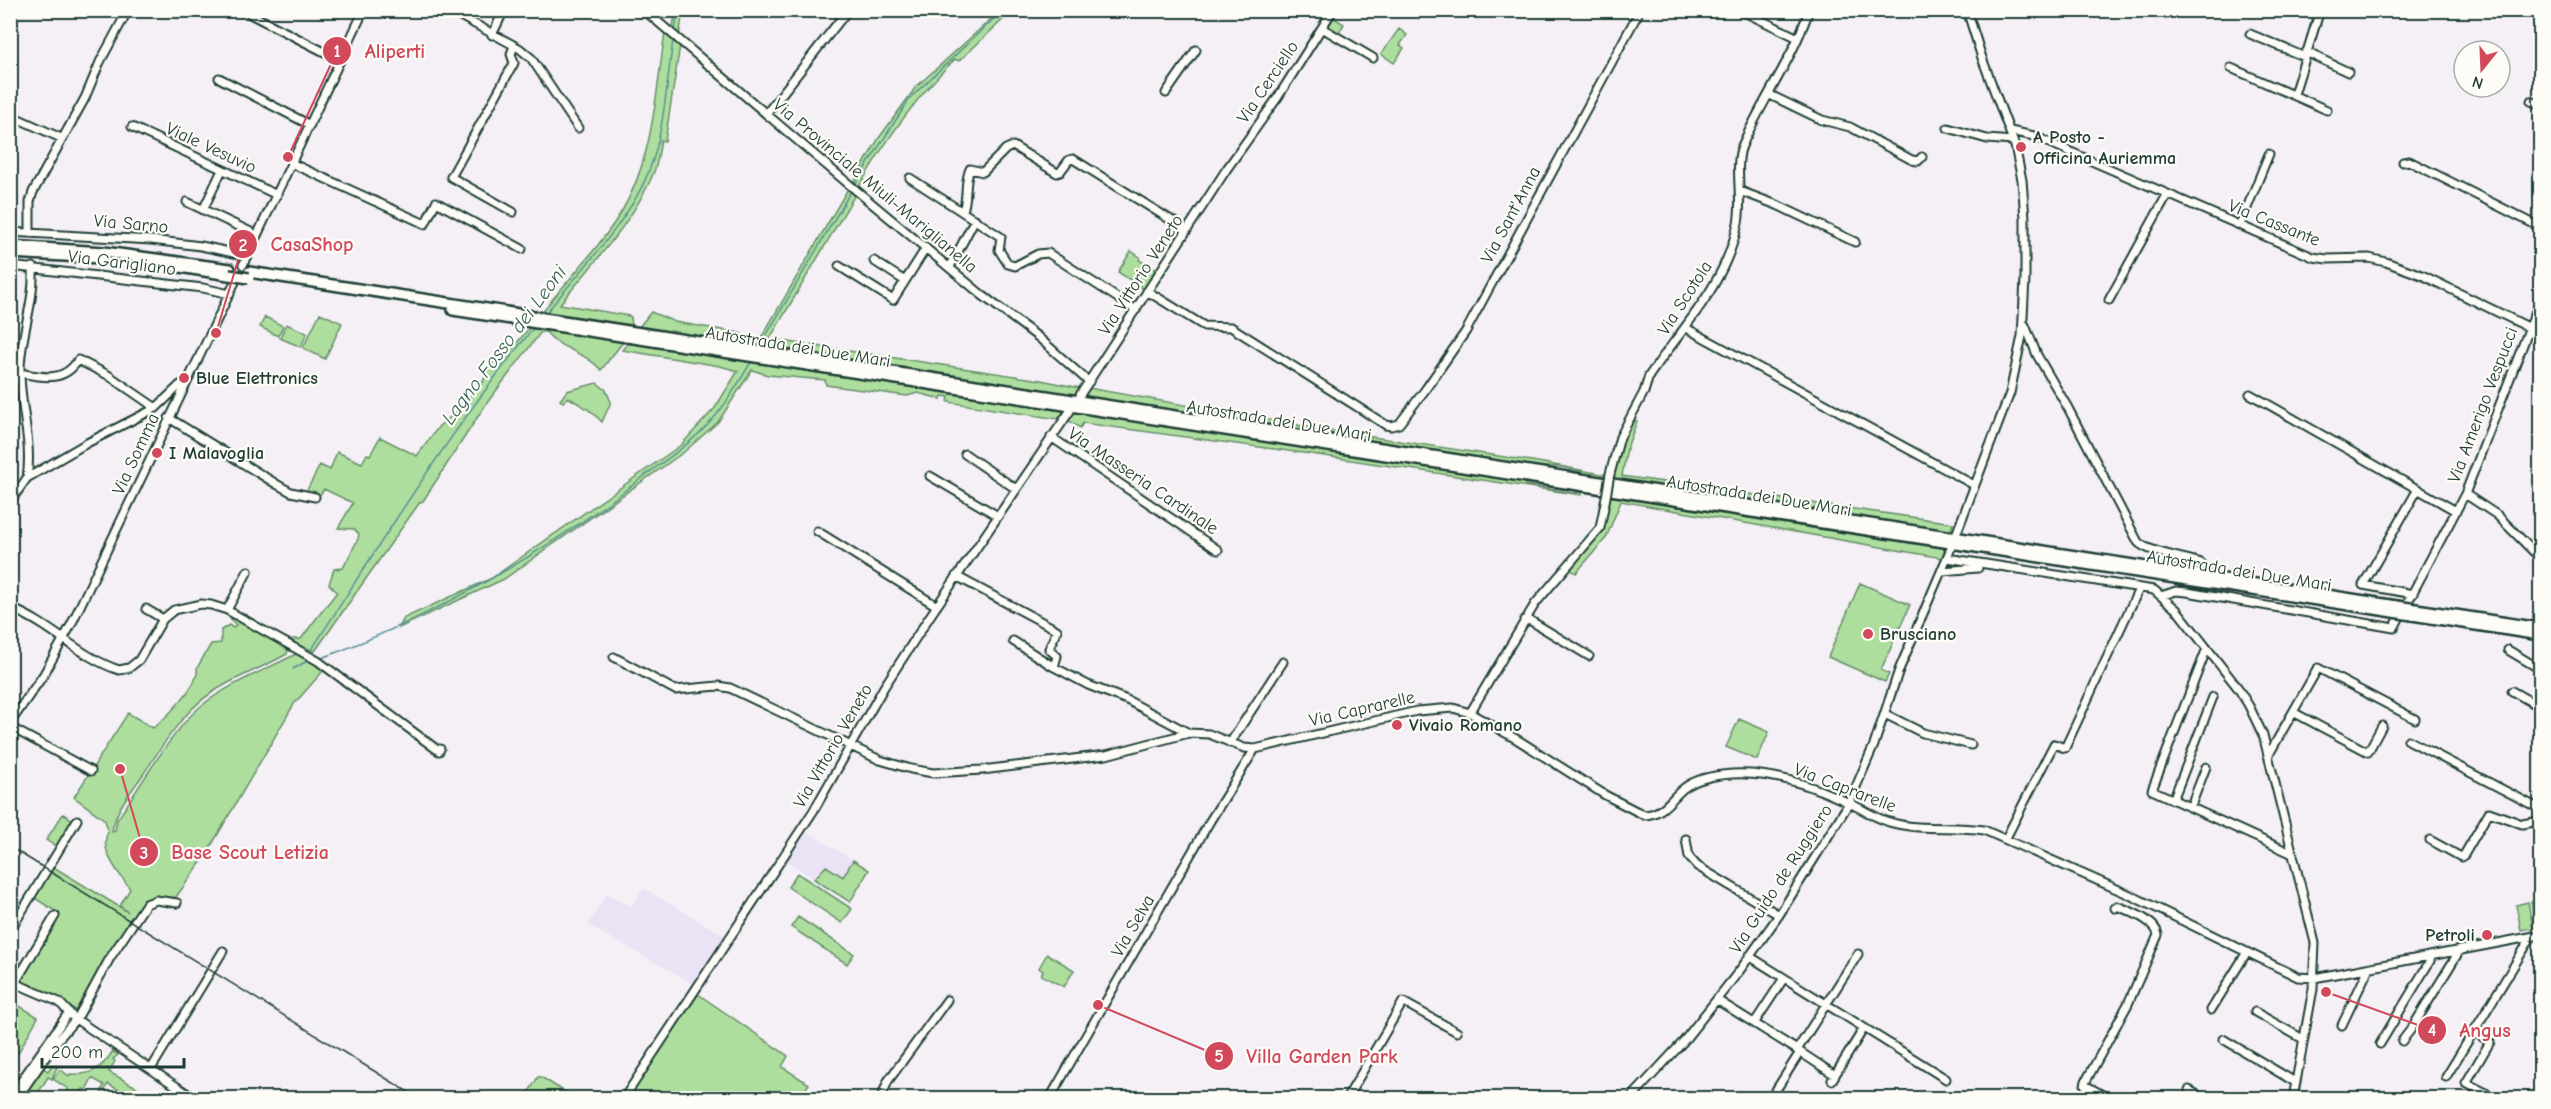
<svg xmlns="http://www.w3.org/2000/svg" width="2551" height="1109" font-family="'Comic Neue',sans-serif">
<style>
.built{fill:#eae2f5}
.green{fill:#aede9e;stroke:#668e69;stroke-width:1.5}
.lines{fill:none;stroke-linecap:round;stroke-linejoin:round}
.stream{stroke:#559095;stroke-width:1.5}
.minor-casing{stroke:#1f3d34;stroke-width:11}
.highway-casing{stroke:#1f3d34;stroke-width:14}
.minor{stroke:#fdfcf7;stroke-width:7}
.highway{stroke:#fdfcf7;stroke-width:9}
.rail{stroke:#1f3d34;stroke-width:1.5}
.minor-bridge-casing{stroke:#1f3d34;stroke-width:11;stroke-linecap:butt}
.highway-bridge-casing{stroke:#1f3d34;stroke-width:14;stroke-linecap:butt}
.minor-bridge{stroke:#fdfcf7;stroke-width:7}
.highway-bridge{stroke:#fdfcf7;stroke-width:9}
.poi-dot{fill:#d1495b;stroke:#fdfcf7;stroke-width:2}
.labels{text-anchor:middle;dominant-baseline:central;stroke-width:4.5;stroke-linejoin:round;paint-order:stroke}
.street-label{font-size:18px;fill:#1f3d34;stroke:#fdfcf7}
.poi-label{font-size:18px;font-weight:bold;fill:#1f3d34;stroke:#fdfcf7;text-anchor:start}
.water-label{font-size:20px;font-style:italic;fill:#36605c;stroke:#fdfcf7}
.leader{fill:none;stroke:#d1495b;stroke-width:2}
.callout-dot{fill:#d1495b;stroke:#fdfcf7;stroke-width:2}
.mark-label{font-size:18px;text-anchor:middle;font-weight:bold;fill:#fff}
.callout-label{font-size:20px;text-anchor:middle;font-weight:bold;fill:#d1495b;stroke:#fdfcf7;stroke-width:4.5;stroke-linejoin:round;paint-order:stroke}
</style>
<rect width="100%" height="100%" fill="#f4f0f6"/>
<filter id="ink" filterUnits="userSpaceOnUse"><feTurbulence type="fractalNoise" baseFrequency=".0167" numOctaves="2"/><feDisplacementMap in="SourceGraphic" scale="12" xChannelSelector="R" yChannelSelector="G"/><feConvolveMatrix kernelMatrix="1 2 1 2 8 2 1 2 1" color-interpolation-filters="sRGB"/></filter>
<g filter="url(#ink)">
<!-- built -->
<path class="built" d="M804,830L853,860L842,877L826,866L814,879L785,860Z
M643,888L724,935L694,984L588,925L606,894L632,906Z"/>
<!-- green -->
<path class="green" d="M676,11H683L679,37L672,31Z
M1000,11H1012L959,61L955,59C916,97 885,141 859,187L854,181L879,138L916,87Z
M1331,16L1344,24L1337,36L1325,28Z
M1399,29L1407,35L1400,45L1404,48L1394,63L1381,54Z
M665,32L680,45L665,141L661,140C659,150 658,162 654,172C634,221 593,263 560,304L629,316L631,317L632,326L542,312C568,280 598,249 620,214C653,161 656,93 665,32Z
M849,187L856,193L765,347L757,345Z
M1131,251L1140,257L1139,260L1156,270L1144,289L1118,272Z
M651,312L675,322L740,333L750,344L639,327Z
M320,313L342,323L325,359L303,348Z
M265,317L283,326L278,336L260,327Z
M286,324L307,333L301,347L280,338Z
M529,328L623,342L601,370C586,352 560,350 546,332H541L486,404L423,501L420,502L315,651L281,639H301C313,622 324,609 337,592L329,584L334,569L343,568L358,539L359,534L354,529L338,528L353,503L324,489L319,496L306,492L320,465L330,470L337,452L362,463L367,454L370,455L380,437L417,456L439,426L455,413L483,382L488,368L495,361L504,359Z
M776,340L1041,380L1080,388L1076,395L772,348Z
M628,343L1024,405L1064,411L1058,419L948,402L949,397L942,396L941,399L918,393L907,396L826,385L825,380L768,375L752,370L718,422L684,452L504,579L399,628L404,618L492,578L681,445L715,408L738,371L720,366L622,350Z
M597,383L606,390L611,402L602,422L592,412L568,397L563,402L560,400L567,391Z
M1088,388L1320,429L1538,462L1612,476L1621,439L1631,421H1637L1627,448L1622,476L1953,523L1951,531L1586,475C1574,468 1556,465 1542,468L1083,397Z
M1072,412L1525,482V485L1574,493L1582,492L1581,495L1318,455L1083,423L1080,428L1068,420Z
M1610,496L1945,548L1942,558L1621,501L1606,538L1576,573L1568,568L1604,522Z
M1860,583L1910,605L1881,670L1889,674L1885,682L1828,657Z
M226,610L289,646L287,654C255,672 217,683 192,709C172,729 158,753 142,776C130,793 115,810 112,832L115,831L117,820C139,788 173,729 201,706C230,683 266,670 298,653L324,670L294,704L204,858L176,897L151,898C118,930 98,971 77,1011L54,997L19,981L60,914L33,897L52,866L128,912L120,906L130,889C120,874 98,850 108,832L105,820L74,797L128,713L153,728C166,718 201,683 197,668L211,644L221,643V630L229,625L233,628L236,625L224,612Z
M1739,719L1769,732L1757,760L1726,747Z
M63,814L73,820L57,847L46,840Z
M853,860L869,870L850,902L814,879L826,866L843,877Z
M797,873L852,909L842,923L788,887Z
M2540,900V926L2536,927L2531,902Z
M2528,902L2533,928L2521,930L2516,905Z
M798,917L854,954L847,964L791,927Z
M1047,954L1074,970L1064,987L1041,975L1043,971L1039,968Z
M10,957L23,964L14,979L11,978Z
M698,994L788,1056L782,1067L809,1084L799,1098H668L663,1095L661,1098H628Z
M11,1001L38,1017L11,1066Z
M113,1051L118,1055L113,1059L115,1061L109,1072L156,1098H133L108,1084L103,1093L101,1092L104,1085L92,1078L86,1090L83,1089L77,1098H63L68,1089L53,1079L60,1069L69,1076L70,1074C92,1076 102,1068 113,1051Z
M52,1065L57,1067L52,1079L48,1077L35,1098H22L43,1068L48,1071Z
M538,1077H541L575,1098H525Z"/>
<g class="lines">
<!-- stream -->
<path class="stream" d="M675,32L678,10
M855,184L910,98L1003,10
M546,313C580,271 632,218 650,168C664,132 667,80 673,41
M760,346L851,191
M312,649C383,539 452,428 535,326
M322,658C440,614 544,554 643,477C667,459 693,442 713,419C728,402 739,382 751,362
M293,669L309,660"/>
<defs>
<path id="minor" d="M449,10L519,48L531,58L578,128
M644,10L851,186L982,295L1038,337L1089,382
M1740,10L1798,38
M250,14L340,60
M1322,28L1373,58
M2250,34L2305,57
M492,35L504,10
M2306,52L2348,72
M2231,68L2327,110
M219,78L310,125
M1166,93L1196,50
M2294,94L2320,10
M1770,95L1822,120L1850,127L1912,160L1918,161L1922,157
M2531,101L2540,105
M766,114L848,10
M10,115L61,138
M132,127L277,195
M1948,128L1987,139L2013,141
M2010,131L2034,136L2313,257L2327,259L2369,258L2386,262L2424,276L2528,327
M2403,162L2409,161L2540,227
M291,163L425,224L436,202L522,249
M910,178L1001,237L999,250L1008,264L1015,266L1038,254L1048,253L1136,310
M1740,191L1777,205L1855,242
M187,202L257,235
M203,210L222,170
M963,211C968,197 964,182 970,169L983,172L1006,149L1013,146L1057,173L1060,172L1069,160L1073,159L1187,230
M513,212L451,177L514,63L511,54L514,46
M2240,225L2269,154
M10,232L151,240L201,246L248,256
M30,232V202L33,192L85,98L100,62L128,10
M874,261L905,281
M243,265L364,10
M10,266L203,288L230,294
M839,266L893,300L926,248
M950,267L975,219
M1147,291L1204,326L1231,327L1386,425L1391,426L1399,424L1425,390L1466,331L1640,10
M2109,300L2167,195
M2540,301L2465,494L2497,515L2540,558
M2025,325L2037,355L2068,408L2138,542C2146,552 2186,558 2201,563
M1686,328L1974,485
M20,373C42,377 64,383 78,360L108,375L156,408
M2250,394L2456,511
M1080,395L1226,170L1278,97L1333,10
M169,418L278,485L291,492L315,497
M1051,437L1218,550
M965,454L1016,489
M1610,474L1620,437L1644,392L1649,376C1683,327 1726,284 1738,223C1743,200 1734,165 1742,146C1762,100 1793,59 1809,10
M930,476L998,516
M27,478C33,441 19,404 20,368C21,333 35,302 33,267
M10,502L27,478L87,443L156,408L180,385L186,383
M817,531L937,606
M1957,532L2010,393L2022,336L2025,279V218L2022,180L2015,146L1982,58L1967,10
M1947,558L2154,590L2177,610L2238,688L2249,706L2263,735L2315,943L2313,989L2293,1098
M1942,571L1978,568
M956,576L1057,630L1049,649L1057,656L1054,667
M2413,594L2363,585L2418,489
M2161,596L2176,591L2187,592L2394,628L2465,494
M10,608C50,623 79,657 119,670L129,668L139,660L163,619L174,610L201,604L211,605L227,610L318,661L439,751L440,749
M146,609L163,619
M227,610L248,571
M1524,620L1531,621L1589,656
M1013,641L1054,667L1088,685L1127,700L1189,733
M2207,648L2152,790L2293,854
M2508,650L2540,669
M614,657L675,690L718,686L730,688L880,760L911,769L933,773L982,770L1106,755L1189,733L1209,734L1244,748L1255,749L1417,711L1453,708L1470,713L1518,740L1605,795L1644,815C1664,814 1670,799 1684,788C1697,778 1716,775 1732,774C1772,772 1815,786 1851,804C1865,810 1878,820 1893,823C1922,831 1954,825 1984,830L2128,894L2298,977L2314,978L2540,935
M2512,691L2540,707
M2293,712L2368,752L2382,726
M1470,713L1535,604L1600,528L1606,497
M1885,714L1923,733L1971,745
M10,723L44,674L71,625L235,282
M10,727L91,771
M2408,740L2540,809
M1230,743L1283,662
M2268,756L2318,668L2415,719
M2173,800L2213,697
M2190,808L2206,767
M2006,838L2054,744L2065,748L2138,591
M1686,839L1689,857L1697,866L1779,915
M2430,840L2461,857L2464,855L2489,812L2522,824L2540,821
M10,931L77,820
M1749,956L1946,1079
M10,981L59,1002L74,1018L194,1098
M15,983L55,916
M1717,1000L1797,1050L1858,954
M2211,1010L2247,952
M2255,1012L2303,1039
M1755,1022L1784,978
M2342,1025L2369,968
M2473,1031L2490,1042L2466,1083L2496,1098
M2223,1039L2295,1082
M2402,1041L2412,1028L2460,950
M2380,1044L2430,961V956
M1797,1050L1835,1075
M151,1069L223,951
M2446,1077L2529,941V937
M1832,1080L1864,1028
M2189,1090L2203,1098
M10,1097L69,1012
M17,1098L57,1041L79,1015L110,958L146,904L156,900L177,903
M624,1098L814,810L884,687L930,616L1070,411
M881,1098L888,1081L947,1000
M1050,1098L1210,821L1255,749
M1347,1098L1403,1002L1457,1032
M1631,1098L1683,1042L1740,970L1779,915L1849,803L1874,745L1899,670L1951,548
M1771,1098L1800,1052
M2108,1098L2085,1085L2086,1081L2128,1004L2158,935C2156,921 2130,911 2117,906L2115,908"/>
<path id="highway" d="M10,246L104,252L230,269
M10,253L101,258
M174,266L229,275
M249,272L2397,606
M453,310L2394,612
M2416,609L2540,628
M2412,615L2540,635"/>
</defs>
<!-- minor casing -->
<use href="#minor" class="minor-casing"/>
<!-- highway casing -->
<use href="#highway" class="highway-casing"/>
<!-- minor -->
<use href="#minor" class="minor"/>
<!-- highway -->
<use href="#highway" class="highway"/>
<!-- rail -->
<path class="rail" d="M10,847L418,1098"/>
<defs>
<path id="minor-bridge" d="M1606,497L1610,474"/>
<path id="highway-bridge" d="M229,275L249,278
M2397,606L2416,609
M2394,612L2412,615"/>
</defs>
<!-- minor-bridge casing -->
<use href="#minor-bridge" class="minor-bridge-casing"/>
<!-- highway-bridge casing -->
<use href="#highway-bridge" class="highway-bridge-casing"/>
<!-- minor-bridge -->
<use href="#minor-bridge" class="minor-bridge"/>
<!-- highway-bridge -->
<use href="#highway-bridge" class="highway-bridge"/>
</g>
</g>
<!-- markers -->
<g class="poi-dot">
<circle cx="2021" cy="147" r="6"/>
<circle cx="184" cy="378" r="6"/>
<circle cx="157" cy="453" r="6"/>
<circle cx="1868" cy="634" r="6"/>
<circle cx="1397" cy="725" r="6"/>
<circle cx="2487" cy="935" r="6"/>
</g>
<g class="labels">
<!-- street labels -->
<g class="street-label">
<text transform="translate(1268 82) rotate(-56)">Via Cerciello</text>
<text transform="translate(211 148) rotate(25)">Viale Vesuvio</text>
<text transform="translate(875 186) rotate(40)">Via Provinciale Miuli-Mariglianella</text>
<text transform="translate(1511 215) rotate(-62)">Via Sant'Anna</text>
<text transform="translate(2274 223) rotate(22)">Via Cassante</text>
<text transform="translate(131 224) rotate(5)">Via Sarno</text>
<text transform="translate(122 263) rotate(7)">Via Garigliano</text>
<text transform="translate(1141 275) rotate(-57)">Via Vittorio Veneto</text>
<text transform="translate(1685 298) rotate(-57)">Via Scotola</text>
<text transform="translate(798 347) rotate(9)">Autostrada dei Due Mari</text>
<text transform="translate(2483 405) rotate(-69)">Via Amerigo Vespucci</text>
<text transform="translate(1279 421) rotate(9)">Autostrada dei Due Mari</text>
<text transform="translate(136 454) rotate(-65)">Via Somma</text>
<text transform="translate(1143 481) rotate(34)">Via Masseria Cardinale</text>
<text transform="translate(1759 496) rotate(9)">Autostrada dei Due Mari</text>
<text transform="translate(2239 571) rotate(9)">Autostrada dei Due Mari</text>
<text transform="translate(1362 709) rotate(-13)">Via Caprarelle</text>
<text transform="translate(833 746) rotate(-60)">Via Vittorio Veneto</text>
<text transform="translate(1845 788) rotate(21)">Via Caprarelle</text>
<text transform="translate(1781 879) rotate(-57)">Via Guido de Ruggiero</text>
<text transform="translate(1133 926) rotate(-60)">Via Selva</text>
</g>
<!-- poi labels -->
<g class="poi-label">
<text x="2033" y="137">A Posto -<tspan x="2033" dy="21">Officina Auriemma</tspan></text>
<text x="196" y="378">Blue Elettronics</text>
<text x="169" y="453">I Malavoglia</text>
<text x="1880" y="634">Brusciano</text>
<text x="1409" y="725">Vivaio Romano</text>
<text x="2475" y="935" text-anchor="end">Petroli</text>
</g>
<!-- water labels -->
<g class="water-label">
<text transform="translate(504 345) rotate(-53)">Lagno Fosso dei Leoni</text>
</g>
</g>
<!-- callouts -->
<path class="leader" d="M288 157L337 51M216 333L243 244M120 769L144 852M2326 992L2432 1030M1098 1005L1219 1056"/>
<g class="callout-dot">
<circle cx="288" cy="157" r="6"/>
<circle cx="216" cy="333" r="6"/>
<circle cx="120" cy="769" r="6"/>
<circle cx="2326" cy="992" r="6"/>
<circle cx="1098" cy="1005" r="6"/>
<circle cx="337" cy="51" r="15"/>
<circle cx="243" cy="244" r="15"/>
<circle cx="144" cy="852" r="15"/>
<circle cx="2432" cy="1030" r="15"/>
<circle cx="1219" cy="1056" r="15"/>
</g>
<g class="mark-label">
<text x="337" y="57">1</text>
<text x="243" y="251">2</text>
<text x="144" y="859">3</text>
<text x="2432" y="1036">4</text>
<text x="1219" y="1062">5</text>
</g>
<g class="callout-label">
<text x="395" y="58">Aliperti</text>
<text x="312" y="251">CasaShop</text>
<text x="250" y="859">Base Scout Letizia</text>
<text x="2485" y="1037">Angus</text>
<text x="1322" y="1063">Villa Garden Park</text>
</g>
<!-- margin -->
<rect width="2551" height="1109" fill="none" stroke="#fdfcf7" stroke-width="36"/>
<rect x="18" y="18" width="2515" height="1073" fill="none" stroke="#1f3d34" stroke-width="2" filter="url(#ink)"/>
<!-- north arrow -->
<g transform="translate(2482 69) rotate(198)"><circle r="28" fill="#fdfcf7" stroke="#a4b0a9" stroke-width="1.5"/>
<path d="M0-4.5L10 22L0 15L-10 22Z" fill="#d1495b"/>
<text y="-9" font-size="16" font-weight="bold" text-anchor="middle" fill="#1f3d34">N</text>
</g>
<!-- scale -->
<path d="M42 1058v9h142v-9" fill="none" stroke="#1f3d34" stroke-width="3"/>
<text x="51" y="1058" font-size="18" fill="#1f3d34" stroke="#fdfcf7" stroke-width="4.5" paint-order="stroke">200 m</text>
</svg>
